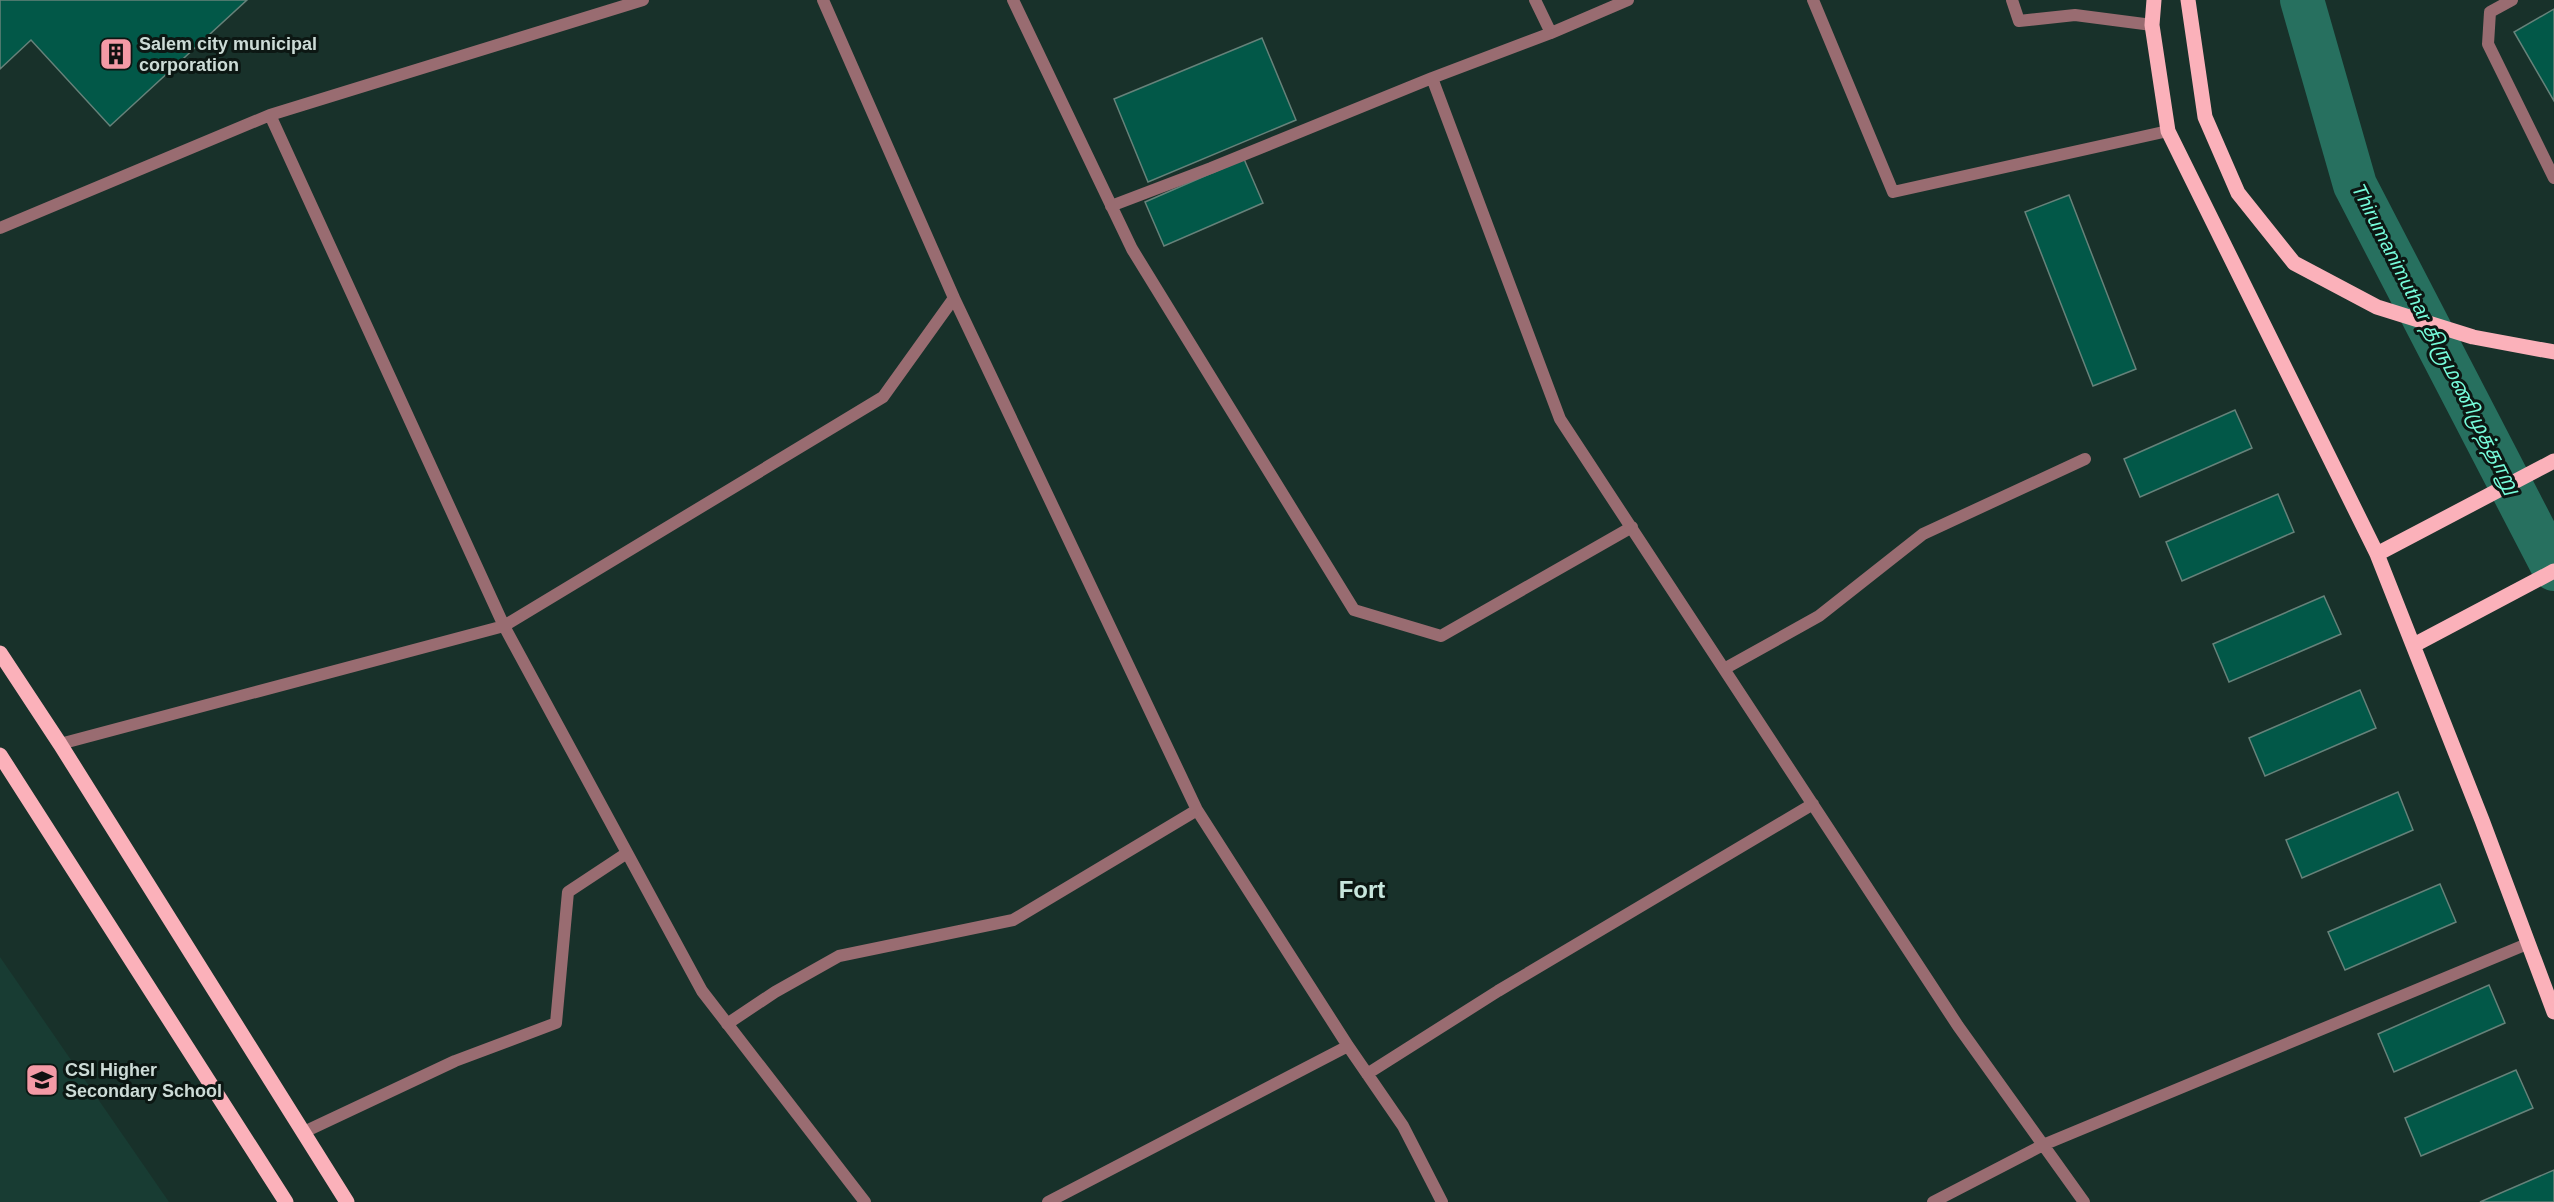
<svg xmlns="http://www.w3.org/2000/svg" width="2554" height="1202" font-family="Arial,'Noto Sans Tamil',sans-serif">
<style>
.built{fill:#183c33}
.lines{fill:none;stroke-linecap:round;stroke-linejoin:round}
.canal{stroke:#27705f;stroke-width:44}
.building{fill:#025848;stroke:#66827a;stroke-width:1.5}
.minor{stroke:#996c71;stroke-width:12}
.primary{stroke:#fbb1ba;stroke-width:15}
.labels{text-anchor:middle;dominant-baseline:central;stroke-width:6;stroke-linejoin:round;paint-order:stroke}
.poi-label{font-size:18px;font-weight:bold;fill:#ccdbd6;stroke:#0c1713;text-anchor:start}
.water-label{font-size:20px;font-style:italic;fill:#76fbda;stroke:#0c1713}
.district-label{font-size:24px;font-weight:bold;fill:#c8e6dd;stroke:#0c1713}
</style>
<rect width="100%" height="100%" fill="#18312a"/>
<!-- built -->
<path class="built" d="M0,957L169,1202H0Z"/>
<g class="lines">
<!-- canal -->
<path class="canal" d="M2302,0L2355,185L2554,569"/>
</g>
<!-- building -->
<path class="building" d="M0,0H247L110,126L31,40L0,69Z
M2554,9V101L2514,32Z
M1262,38L1296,120L1148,182L1114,99Z
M1244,159L1263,203L1164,246L1145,202Z
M2069,195L2136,369L2093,386L2025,212Z
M2235,410L2252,448L2140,497L2124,459Z
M2278,494L2294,532L2182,581L2166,542Z
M2324,596L2341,634L2229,682L2213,644Z
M2360,690L2376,728L2265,776L2249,738Z
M2398,792L2413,830L2302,878L2286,840Z
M2440,884L2456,922L2345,970L2328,932Z
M2489,985L2505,1023L2394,1072L2378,1034Z
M2516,1070L2533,1108L2421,1156L2405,1118Z
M2554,1170V1202H2480Z"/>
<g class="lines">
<!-- minor -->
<path class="minor" d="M1013,0L1132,249L1354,610L1441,636L1632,527
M1535,0L1551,33L1432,78L1560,419L1958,1026L2084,1202
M1813,0L1893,192L2168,131
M2012,0L2019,21L2075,15L2152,25
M2512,0L2490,12L2488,44L2554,178
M1551,33L1628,0
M270,115L504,626L702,991L865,1202
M1111,206L1211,168L1432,78
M0,228L270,115L643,0
M954,298L1197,810L1348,1046L1403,1126L1442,1202
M1724,669L1819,616L1923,534L2085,459
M60,744L504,626L883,397L954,298L823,0
M727,1024L775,992L839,956L1013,920L1197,810
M1367,1074L1498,991L1813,804
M304,1132L455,1061L556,1023L568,892L627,853
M1048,1202L1348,1046
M1933,1202L2043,1145L2527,944"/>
<!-- primary -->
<path class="primary" d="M2154,0L2152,25L2168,131L2377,554L2482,820L2554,1012
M2188,0L2205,117L2238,193L2294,263L2377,307L2473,337L2554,352
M2377,554L2554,461
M2414,645L2554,571
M0,653L60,744L347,1202
M0,755L286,1202"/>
</g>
<!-- icons -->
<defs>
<symbol id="building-square" viewBox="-11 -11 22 22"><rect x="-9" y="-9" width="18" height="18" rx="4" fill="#f49aa6" stroke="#0c1713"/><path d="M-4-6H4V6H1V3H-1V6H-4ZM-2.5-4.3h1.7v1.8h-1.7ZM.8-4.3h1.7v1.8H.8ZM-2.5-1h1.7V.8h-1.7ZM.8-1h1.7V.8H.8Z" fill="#111"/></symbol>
<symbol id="school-square" viewBox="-11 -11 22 22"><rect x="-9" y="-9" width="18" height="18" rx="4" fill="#f49aa6" stroke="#0c1713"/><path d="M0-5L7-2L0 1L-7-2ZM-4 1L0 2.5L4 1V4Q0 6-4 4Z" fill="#111"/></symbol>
</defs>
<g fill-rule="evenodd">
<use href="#building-square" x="97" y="35" width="38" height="38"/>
<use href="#school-square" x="23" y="1061" width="38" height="38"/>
</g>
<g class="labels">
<!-- poi labels -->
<g class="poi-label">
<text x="139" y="44">Salem city municipal<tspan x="139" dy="21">corporation</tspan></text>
<text x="65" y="1070">CSI Higher<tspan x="65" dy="21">Secondary School</tspan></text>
</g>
<!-- water labels -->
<g class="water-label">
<text transform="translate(2436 339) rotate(63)">Thirumanimuthar திருமணிமுத்தாறு</text>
</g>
<!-- district labels -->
<g class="district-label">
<text x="1362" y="889">Fort</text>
</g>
</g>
</svg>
